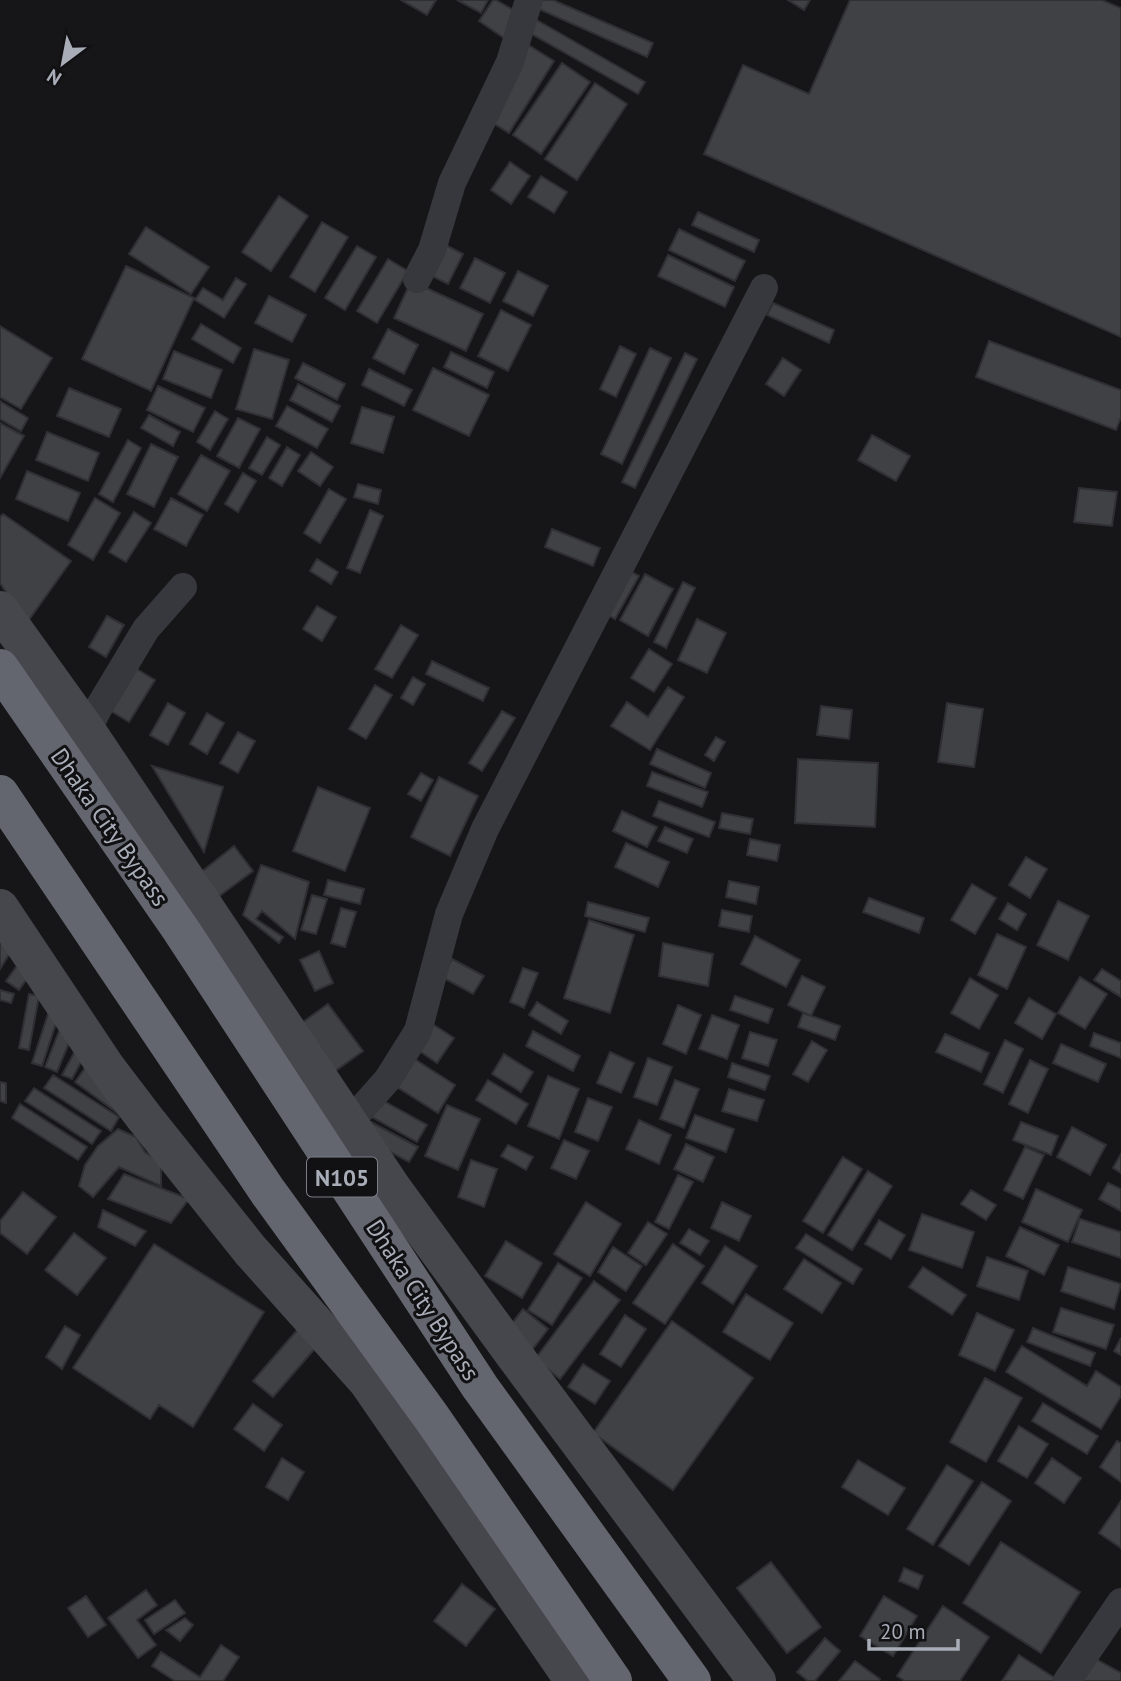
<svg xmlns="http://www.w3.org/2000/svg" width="1121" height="1681" font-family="'PT Sans',sans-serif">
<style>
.building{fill:#404145;stroke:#303034;stroke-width:2}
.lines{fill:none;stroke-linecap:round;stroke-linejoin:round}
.street{stroke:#37383d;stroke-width:28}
.secondary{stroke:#45474d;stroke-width:38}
.highway{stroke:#63666e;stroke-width:38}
.labels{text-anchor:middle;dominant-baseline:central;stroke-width:6;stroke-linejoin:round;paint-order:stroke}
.shield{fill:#111113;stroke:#7b7e86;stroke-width:2}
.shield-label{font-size:23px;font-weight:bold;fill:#a8adb8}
.street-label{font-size:24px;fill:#a8adb8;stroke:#111113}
</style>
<rect width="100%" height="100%" fill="#161618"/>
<!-- building -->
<path class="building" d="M401,0H436L427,15Z
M457,0H488L481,13Z
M493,0H496L520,14L504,38L479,21Z
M535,0H553L653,43L647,57L532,6Z
M788,0H810L804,10Z
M850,0H1102L1121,8V337L704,154L743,65L809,94Z
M535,19L645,82L638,94L528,32Z
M522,41L554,61L509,133L477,113Z
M562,63L590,82L541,154L513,135Z
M595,83L627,104L577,180L545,159Z
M510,162L530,176L511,204L491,190Z
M541,176L567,192L554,213L528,197Z
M279,196L308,216L271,271L242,252Z
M698,212L759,240L754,252L692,225Z
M322,222L348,237L315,292L290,277Z
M146,227L209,267L191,294L129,254Z
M679,229L745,261L735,281L669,250Z
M434,239L463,254L448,284L418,269Z
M357,246L376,257L345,310L325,298Z
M668,255L734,287L725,307L658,276Z
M475,258L505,273L490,303L460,288Z
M388,259L408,271L377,323L357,311Z
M126,266L194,298L151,391L82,359Z
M518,271L548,286L533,316L503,301Z
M236,278L246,284L224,318L195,300L203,288L223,300Z
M411,281L483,314L466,351L394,318Z
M269,296L306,315L292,342L255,323Z
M773,303L834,330L829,343L767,315Z
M501,310L531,325L508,371L478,356Z
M201,324L241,348L233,363L192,339Z
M0,326L52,358L21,409L0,397Z
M388,329L418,345L404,374L373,358Z
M989,341L1121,390V417L1116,430L976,377Z
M620,346L636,354L616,397L600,389Z
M650,348L671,358L622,464L601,454Z
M254,349L289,360L272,419L236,409Z
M174,351L222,370L211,398L163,379Z
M451,352L494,372L487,388L444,367Z
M685,353L697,359L635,488L622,482Z
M783,358L801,370L784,396L766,384Z
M303,363L345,384L337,400L295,378Z
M433,368L489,395L469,436L413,410Z
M369,369L412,390L404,406L362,385Z
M298,384L340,406L332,422L290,400Z
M158,386L205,408L193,432L147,410Z
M69,388L121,409L109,437L57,416Z
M0,401L28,418L21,431L0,419Z
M287,406L328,429L317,448L276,426Z
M362,407L394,417L383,453L351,443Z
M215,411L228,419L210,450L197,442Z
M149,415L180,432L173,446L141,428Z
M238,418L260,429L239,468L217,456Z
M0,423L24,436L0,478Z
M47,432L99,453L88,481L36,460Z
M872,435L910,456L896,481L858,460Z
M267,437L280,445L262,475L249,468Z
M128,440L141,448L113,502L99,494Z
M151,444L178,457L154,507L127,494Z
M287,447L300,455L282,486L269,478Z
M311,452L333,467L320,486L298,471Z
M201,455L230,471L207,511L178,494Z
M27,471L80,493L68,521L16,499Z
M243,473L256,481L238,512L225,504Z
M358,484L381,490L378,504L354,497Z
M1079,488L1117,492L1112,526L1074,522Z
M329,489L346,499L320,543L304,533Z
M95,498L120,513L93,560L68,545Z
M171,498L203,515L186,546L154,529Z
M370,510L383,516L360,573L347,568Z
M134,512L151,523L126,562L109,552Z
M3,514L71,561L26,624L0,583V517Z
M552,529L600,548L593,566L545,547Z
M317,559L338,572L331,584L310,571Z
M624,568L639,576L615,619L600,610Z
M645,574L673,589L648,636L620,620Z
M683,582L695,588L666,648L654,642Z
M317,606L336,617L322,641L303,629Z
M107,616L124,625L106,657L89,647Z
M697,619L726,633L707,673L678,660Z
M401,625L418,635L392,678L375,669Z
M649,649L672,664L654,692L631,678Z
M432,661L489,688L483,701L426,674Z
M130,665L155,680L129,722L104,707Z
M413,677L425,684L413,705L401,698Z
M375,685L392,695L366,739L349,729Z
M668,687L684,697L650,750L611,726L627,702L648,717Z
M168,703L185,713L168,745L150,735Z
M947,703L983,709L974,767L938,762Z
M821,706L852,710L849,739L817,735Z
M502,711L515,718L482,771L469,763Z
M207,713L224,723L207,754L190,744Z
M238,732L255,741L238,773L220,763Z
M716,737L725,742L714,761L705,755Z
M657,749L711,773L705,788L650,764Z
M798,759L878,763L875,827L795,823Z
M152,766L223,787L204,852Z
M652,772L708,792L702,807L647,786Z
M421,773L433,780L421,801L408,794Z
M439,777L478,796L450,856L411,837Z
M318,787L370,808L345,871L293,851Z
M659,801L715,822L709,837L653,816Z
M622,811L657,827L647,847L613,831Z
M722,813L753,819L750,834L719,828Z
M665,827L693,839L687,853L658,841Z
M750,839L780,845L777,861L747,855Z
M626,843L669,862L658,887L615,867Z
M234,846L253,871L218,897L200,873Z
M1026,857L1047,869L1030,898L1009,885Z
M261,865L309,882L295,939L262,911L256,919L283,937L279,943L243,915Z
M328,880L364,889L360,904L324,895Z
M729,881L759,887L756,904L726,897Z
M972,884L996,898L975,934L951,920Z
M312,895L327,899L316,934L301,930Z
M869,898L924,918L919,933L863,912Z
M1058,901L1089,916L1068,960L1037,945Z
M588,902L649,918L645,932L585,916Z
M1008,903L1026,914L1017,930L999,919Z
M341,908L356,912L345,947L331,943Z
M722,910L752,916L749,932L719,926Z
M589,920L634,935L610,1013L564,998Z
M0,923L16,943L0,969Z
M997,934L1026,947L1007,989L978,975Z
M755,936L800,960L786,987L741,964Z
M663,943L713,954L708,986L659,976Z
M319,951L333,983L315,991L300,960Z
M452,959L484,976L473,994L442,977Z
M19,963L31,973L19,990L6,981Z
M523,968L538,973L524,1008L510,1002Z
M1102,969L1121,981V997L1094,980Z
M802,976L825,987L811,1016L788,1005Z
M1080,977L1107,994L1085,1029L1058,1013Z
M970,978L998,995L979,1029L951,1013Z
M0,990L14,994L11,1003L0,1000Z
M29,994L39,996L29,1050L19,1048Z
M735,996L773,1009L768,1023L730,1010Z
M1029,998L1056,1014L1042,1039L1015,1023Z
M537,1002L568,1021L561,1034L529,1015Z
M328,1004L363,1051L331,1074L296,1027Z
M678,1005L701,1015L686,1054L663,1044Z
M49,1011L59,1014L42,1066L32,1063Z
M803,1013L840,1026L835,1040L798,1027Z
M712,1015L739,1025L727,1059L699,1049Z
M63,1021L76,1026L57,1072L45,1067Z
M431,1023L454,1038L437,1063L415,1048Z
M533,1031L580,1056L573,1071L526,1046Z
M750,1032L777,1040L768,1066L742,1058Z
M1094,1033L1121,1043V1058L1090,1046Z
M945,1034L989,1053L981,1072L936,1052Z
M81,1040L89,1047L72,1079L62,1075Z
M1005,1040L1023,1049L1003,1093L984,1084Z
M812,1041L827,1050L808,1082L793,1074Z
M1061,1044L1106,1064L1098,1082L1053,1063Z
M610,1052L634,1063L621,1093L597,1083Z
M504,1054L533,1072L521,1092L492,1074Z
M410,1056L455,1085L438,1113L392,1084Z
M648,1058L672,1067L657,1105L634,1097Z
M1030,1060L1048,1069L1028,1113L1009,1104Z
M90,1061L120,1115L75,1082Z
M732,1063L770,1076L765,1090L728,1077Z
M53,1075L119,1117L111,1131L44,1088Z
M548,1076L579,1089L559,1139L528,1126Z
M488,1080L528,1104L516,1124L476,1100Z
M675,1080L699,1089L684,1128L660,1119Z
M0,1082L6,1083V1103L0,1101Z
M34,1088L101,1131L92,1144L25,1101Z
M729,1089L764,1100L757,1121L722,1111Z
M588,1098L612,1107L598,1141L575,1132Z
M382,1100L427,1125L417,1142L372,1117Z
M20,1104L87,1147L78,1160L12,1118Z
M447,1105L480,1119L458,1170L425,1156Z
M695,1115L734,1129L726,1152L686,1138Z
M639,1120L671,1135L659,1164L626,1149Z
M371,1122L418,1147L409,1162L362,1137Z
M1021,1122L1058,1136L1051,1155L1013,1140Z
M1072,1127L1106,1145L1090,1175L1057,1157Z
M118,1129L136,1137L145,1152L161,1162V1186L119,1167L93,1197L79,1186L85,1165L98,1146Z
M564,1140L589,1151L576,1179L551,1168Z
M686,1144L714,1157L703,1182L674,1169Z
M508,1145L533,1157L526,1170L501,1156Z
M1025,1147L1044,1155L1023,1199L1004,1190Z
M1121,1154V1173L1113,1168Z
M843,1157L862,1169L823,1233L803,1221Z
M471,1160L497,1169L484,1207L458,1197Z
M868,1171L892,1186L852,1250L828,1235Z
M124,1174L189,1199L171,1223L108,1199Z
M678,1175L693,1182L669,1229L655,1222Z
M1108,1183L1121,1189V1211L1099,1199Z
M1036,1189L1082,1210L1068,1242L1022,1222Z
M971,1190L996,1205L986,1220L961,1204Z
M23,1192L56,1217L27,1254L0,1233V1221Z
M586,1202L621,1224L590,1276L554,1254Z
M722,1202L751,1216L739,1241L711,1228Z
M103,1210L146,1231L135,1246L98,1227Z
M922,1214L974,1232L962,1268L909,1250Z
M1080,1219L1121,1232V1258L1072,1242Z
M879,1220L905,1235L891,1259L865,1244Z
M648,1222L667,1234L646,1265L628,1253Z
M1020,1227L1059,1245L1044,1275L1006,1256Z
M689,1229L709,1241L700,1255L680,1243Z
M74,1233L106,1258L77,1295L45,1270Z
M806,1234L862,1269L853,1284L796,1248Z
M506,1241L542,1263L522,1298L485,1276Z
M154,1244L264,1312L193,1427L159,1405L150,1419L73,1368Z
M673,1244L704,1266L665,1324L633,1303Z
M725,1246L757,1266L733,1304L702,1283Z
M613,1247L642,1266L626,1291L598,1272Z
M987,1257L1028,1271L1019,1300L977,1286Z
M804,1259L841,1283L822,1313L784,1289Z
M558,1263L582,1278L552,1325L528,1310Z
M923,1267L966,1295L952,1315L909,1287Z
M1068,1267L1121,1284L1114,1309L1061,1291Z
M594,1281L620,1300L560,1379L535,1359Z
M746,1294L793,1323L770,1360L723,1332Z
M1061,1308L1114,1325L1106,1349L1053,1332Z
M523,1309L548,1329L529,1354L503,1335Z
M977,1313L1014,1330L995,1371L959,1355Z
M625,1315L646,1329L621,1367L600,1354Z
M672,1321L753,1378L673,1490L593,1433Z
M65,1326L80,1335L62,1369L46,1357Z
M299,1328L318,1345L273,1397L253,1381Z
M1033,1328L1095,1353L1090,1366L1027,1342Z
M1121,1338V1355L1114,1351Z
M1022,1346L1087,1386L1096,1371L1121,1387V1396L1101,1429L1006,1372Z
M583,1364L610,1381L595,1404L568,1387Z
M985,1378L1022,1398L986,1462L950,1442Z
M1043,1403L1098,1436L1087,1454L1032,1421Z
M253,1404L282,1425L264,1451L234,1429Z
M1019,1426L1048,1444L1027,1478L998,1461Z
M1117,1441L1121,1443V1482L1100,1467Z
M282,1458L304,1472L288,1500L266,1487Z
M1052,1458L1081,1478L1064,1503L1035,1483Z
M858,1460L905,1488L888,1515L842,1487Z
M947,1465L973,1481L933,1545L907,1529Z
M982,1482L1011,1501L969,1565L939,1546Z
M1121,1501V1548L1099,1533Z
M1001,1542L1080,1592L1041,1653L963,1603Z
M771,1562L821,1627L787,1653L737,1588Z
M904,1568L923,1576L918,1589L899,1581Z
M462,1584L495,1609L466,1646L434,1621Z
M146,1590L157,1605L137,1620L156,1645L138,1658L108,1618Z
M86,1596L106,1625L88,1637L68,1608Z
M884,1596L917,1616L893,1656L860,1636Z
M175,1600L185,1613L154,1634L145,1620Z
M943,1606L989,1637L960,1681H905L897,1676Z
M185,1618L193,1625L180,1641L166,1630Z
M825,1638L840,1651L815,1681H808L797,1672Z
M221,1645L239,1657L223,1681H175L152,1666L161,1652L200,1677Z
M1019,1655L1055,1678L1053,1681H1002Z
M1094,1658L1121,1673V1681H1082Z
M855,1661L880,1679L879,1681H839Z"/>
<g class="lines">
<!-- street -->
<path class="street" d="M417,279L432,250L452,183L510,62L529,0
M87,731L98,709L146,629L183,587
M349,1123L388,1079L418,1031L449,914L485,829L764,288
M1067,1681L1121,1602"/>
<!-- secondary -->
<path class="secondary" d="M0,610L87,731L393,1189L515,1356L757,1681
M0,908L106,1067L144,1117L250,1250L367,1381L574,1681"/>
<!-- highway -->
<path class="highway" d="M0,668L181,930L480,1387L692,1681
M0,794L268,1192L432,1418L613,1681"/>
</g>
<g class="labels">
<!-- shield labels -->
<rect class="shield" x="307" y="1157.5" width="70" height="39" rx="5"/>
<g class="shield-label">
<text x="342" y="1177">N105</text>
</g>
<!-- street labels -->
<g class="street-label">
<text transform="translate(110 827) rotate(55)">Dhaka City Bypass</text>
<text transform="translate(423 1300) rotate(57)">Dhaka City Bypass</text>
</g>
</g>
<!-- north arrow -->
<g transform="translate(63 63) rotate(212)" stroke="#111113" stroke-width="5" paint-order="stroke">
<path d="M0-5L12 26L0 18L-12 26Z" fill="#a8adb8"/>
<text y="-10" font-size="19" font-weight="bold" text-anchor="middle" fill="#a8adb8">N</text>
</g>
<!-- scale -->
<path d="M869 1639v10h89v-10" fill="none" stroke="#a8adb8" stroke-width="3.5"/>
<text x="880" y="1639" font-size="21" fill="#a8adb8" stroke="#111113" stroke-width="5" paint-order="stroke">20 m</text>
</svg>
